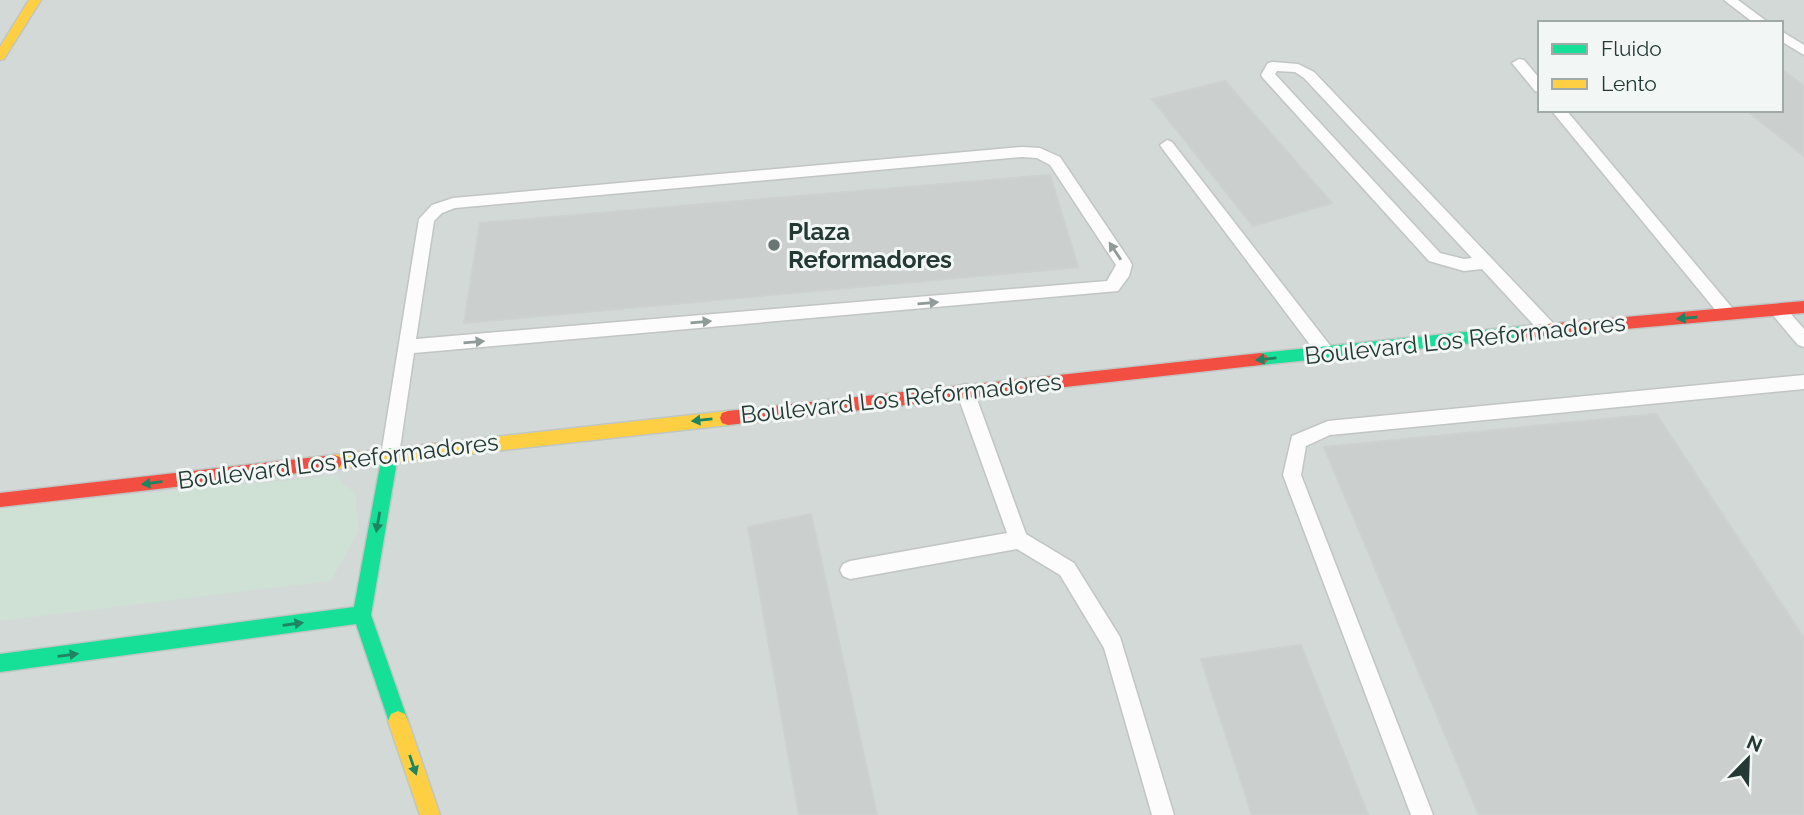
<svg xmlns="http://www.w3.org/2000/svg" width="1804" height="815" font-family="Raleway,sans-serif">
<style>
.built{fill:#d2d9d6;fill-rule:evenodd}
.green{fill:#cfe0d4}
.building{fill:#cbd0ce;stroke:#cdd1cf;stroke-width:2}
.lines{fill:none;stroke-linecap:round;stroke-linejoin:round}
.lane-casing{stroke:#c1c5c3;stroke-width:3}
.fast-casing{stroke:#c0c6c3;stroke-width:3}
.slow-casing{stroke:#c0c6c3;stroke-width:3}
.jam-casing{stroke:#c0c6c3;stroke-width:3}
.lane{fill:#fbfcfb;fill-rule:evenodd}
.fast{fill:#16e098;fill-rule:evenodd}
.slow{fill:#ffcf43;fill-rule:evenodd}
.jam{fill:#f24e42;fill-rule:evenodd}
.oneway{fill:#909a98}
.oneway2{fill:#1e8461}
.poi-dot{fill:#677672;stroke:#f2f7f5;stroke-width:2.5}
.labels{text-anchor:middle;dominant-baseline:central;stroke-width:6;stroke-linejoin:round;paint-order:stroke}
.poi-label{font-size:24px;font-weight:bold;fill:#243934;stroke:#f2f7f5;text-anchor:start}
.street-label{font-size:24px;fill:#243934;stroke:#f2f7f5}
</style>
<rect width="100%" height="100%" fill="#e4e8e6"/>
<!-- built -->
<path class="built" d="M0,0H1804V815H0ZM1540,23H1781V110H1540Z"/>
<!-- green -->
<path class="green" d="M335,476L355,493L359,531L331,581L0,621V507Z"/>
<!-- building -->
<path class="building" d="M1781,69L1804,86V156L1746,110H1781Z
M1225,81L1332,203L1253,226L1152,99Z
M1050,175L1078,267L464,323L480,223Z
M1656,414L1804,638V815H1479L1324,447Z
M811,514L877,815H799L748,527Z
M1301,645L1368,815H1252L1201,659Z"/>
<g class="lines">
<defs>
<path id="lane" d="M1724,0H1738L1769,23H1754Z
M1781,31L1804,45V55L1781,41Z
M1519,59L1524,60L1540,79V92L1535,91L1512,63Z
M1273,62L1298,64L1314,72L1554,324L1556,329L1554,334H1542L1482,269L1464,271L1429,261L1263,78L1261,75L1268,63ZM1277,71L1295,72L1304,78L1472,258L1464,259L1440,253L1275,74Z
M1551,110H1566L1734,310L1736,314L1734,318H1722Z
M1167,140L1172,142L1332,348L1334,353L1332,358H1320L1162,148L1160,145Z
M1022,147L1040,148L1060,157L1130,261L1132,265L1129,276L1118,291L414,353L399,455L396,460L390,463L384,460L381,455L419,219L432,205L453,198ZM1022,157L1037,158L1050,165L1116,265L1107,281L416,339L434,221L442,213L455,208Z
M1778,304L1784,306L1804,329V347L1798,345L1772,314L1770,310L1772,306Z
M1804,375V389L1330,435L1306,446L1301,475L1433,815H1411L1283,475L1292,436L1328,421Z
M965,384L971,386L974,391L1026,534L1074,563L1120,637L1174,815H1152L1104,648L1060,575L1017,549L850,579L843,576L840,570L843,564L850,561L1007,533L956,391L959,386Z"/>
<path id="fast" d="M1524,326L1531,332L1524,338L1261,365L1256,363L1253,359L1256,355L1261,353Z
M390,448L396,450L398,455L371,615L408,721L405,728L398,731L391,728L356,624L0,672V654L354,607L382,455L384,450Z"/>
<path id="slow" d="M29,0H41L4,59L0,60V47Z
M728,411L734,413L736,418L734,423L728,425L334,469L328,467L326,462L328,457L334,455Z
M398,711L405,714L408,721L440,815H420L388,721L391,714Z"/>
<path id="jam" d="M1804,301V313L1524,338L1517,332L1524,326Z
M1261,353L1266,355L1269,359L1266,363L1261,365L728,425L722,423L720,418L722,413L728,411Z
M334,455L340,457L342,462L340,467L334,469L0,507V493Z"/>
</defs>
<!-- lane casing -->
<use href="#lane" class="lane-casing"/>
<!-- fast casing -->
<use href="#fast" class="fast-casing"/>
<!-- slow casing -->
<use href="#slow" class="slow-casing"/>
<!-- jam casing -->
<use href="#jam" class="jam-casing"/>
<!-- lane -->
<use href="#lane" class="lane"/>
<!-- fast -->
<use href="#fast" class="fast"/>
<!-- slow -->
<use href="#slow" class="slow"/>
<!-- jam -->
<use href="#jam" class="jam"/>
</g>
<!-- one-way arrows -->
<defs><path id="oneway-solid" d="M-6-.8H1V-3.2L6.5 0L1 3.2V.8H-6Z" transform="scale(1.75)"/></defs>
<g class="oneway">
<use href="#oneway-solid" transform="translate(1115 251) rotate(-124)"/>
<use href="#oneway-solid" transform="translate(928 303) rotate(-5)"/>
<use href="#oneway-solid" transform="translate(701 322) rotate(-5)"/>
<use href="#oneway-solid" transform="translate(474 342) rotate(-5)"/>
</g>
<g class="oneway2">
<use href="#oneway-solid" transform="translate(1687 318) rotate(175)"/>
<use href="#oneway-solid" transform="translate(1266 359) rotate(174)"/>
<use href="#oneway-solid" transform="translate(702 420) rotate(174)"/>
<use href="#oneway-solid" transform="translate(152 483) rotate(173)"/>
<use href="#oneway-solid" transform="translate(378 522) rotate(100)"/>
<use href="#oneway-solid" transform="translate(293 624) rotate(-8)"/>
<use href="#oneway-solid" transform="translate(68 655) rotate(-7)"/>
<use href="#oneway-solid" transform="translate(413 765) rotate(71)"/>
</g>
<!-- markers -->
<circle class="poi-dot" cx="774" cy="245" r="7"/>
<g class="labels">
<!-- poi labels -->
<g class="poi-label">
<text x="788" y="231">Plaza<tspan x="788" dy="28">Reformadores</tspan></text>
</g>
<!-- street labels -->
<g class="street-label">
<text transform="translate(1465 339) rotate(-6)">Boulevard Los Reformadores</text>
<text transform="translate(901 398) rotate(-6)">Boulevard Los Reformadores</text>
<text transform="translate(338 461) rotate(-7)">Boulevard Los Reformadores</text>
</g>
</g>
<!-- legend -->
<rect x="1538" y="21" width="245" height="91" fill="#f2f7f5" stroke="#a0aba8" stroke-width="2"/>
<rect x="1552" y="44" width="35" height="10" fill="#16e098" stroke="#a0aba8" stroke-width="2"/>
<text x="1601" y="56" font-size="21" fill="#243934">Fluido</text>
<rect x="1552" y="79" width="35" height="10" fill="#ffcf43" stroke="#a0aba8" stroke-width="2"/>
<text x="1601" y="91" font-size="21" fill="#243934">Lento</text>
<!-- north arrow -->
<g transform="translate(1748 759) rotate(23)" stroke="#f2f7f5" stroke-width="5" paint-order="stroke">
<path d="M0-5L12 26L0 18L-12 26Z" fill="#243934"/>
<text y="-10" font-size="19" font-weight="bold" text-anchor="middle" fill="#243934">N</text>
</g>
</svg>
